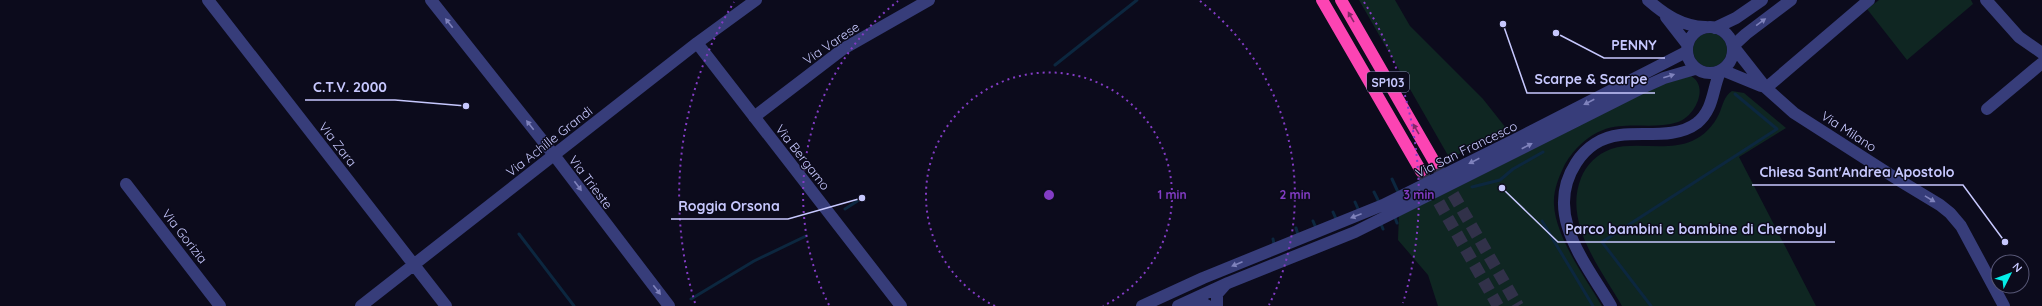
<svg xmlns="http://www.w3.org/2000/svg" width="2042" height="306" font-family="Quicksand,sans-serif">
<style>
.green{fill:#0f2622}
.lines{fill:none;stroke-linecap:round;stroke-linejoin:round}
.stream{stroke:#0c273f;stroke-width:3}
.highway-tunnel{stroke:#313149;stroke-width:12;stroke-dasharray:12 6;stroke-linecap:butt}
.minor{stroke:#373d7a;stroke-width:12}
.highway{stroke:#fc44b3;stroke-width:12}
.oneway{fill:#842868}
.oneway2{fill:#7f82bc}
.ring{fill:none;stroke:#833cc5;stroke-width:2;stroke-dasharray:2 4}
.labels{text-anchor:middle;dominant-baseline:central;stroke-width:3;stroke-linejoin:round;paint-order:stroke}
.shield{fill:#0c0b1c;stroke:#8f8fba;stroke-width:1}
.shield-label{font-size:12px;font-weight:bold;fill:#c7c8fe}
.street-label{font-size:13px;fill:#c7c8fe;stroke:#0c0b1c}
.centre{fill:#833cc5;stroke:#0c0b1c;stroke-width:2}
.ring-label{font-size:12px;text-anchor:middle;font-weight:bold;fill:#833cc5;stroke:#0c0b1c;stroke-width:3;stroke-linejoin:round;paint-order:stroke}
.leader{fill:none;stroke:#c7c8fe;stroke-width:1.5}
.callout-dot{fill:#c7c8fe;stroke:#0c0b1c;stroke-width:1.5}
.callout-label{font-size:14px;text-anchor:middle;font-weight:bold;fill:#c7c8fe;stroke:#0c0b1c;stroke-width:3;stroke-linejoin:round;paint-order:stroke}
</style>
<rect width="100%" height="100%" fill="#0c0b1c"/>
<!-- green -->
<path class="green" d="M1359,0H1395L1410,26L1483,99L1506,128L1450,159Z
M1879,0H1971L1973,4L1907,60L1867,9Z
M1693 50a17 17 0 1 1 34 0a17 17 0 1 1-34 0Z
M1691,76C1710,87 1694,117 1678,122C1654,130 1627,121 1603,130C1587,136 1574,149 1565,164C1559,177 1553,190 1554,205C1556,238 1585,277 1602,306H1438L1428,275L1398,240L1399,213L1649,87Z
M1732,91L1744,93L1786,128L1739,157L1816,306H1622C1601,269 1563,223 1581,178C1586,165 1597,154 1611,149C1636,141 1666,152 1692,141C1704,136 1714,125 1719,114C1723,105 1724,96 1732,91Z"/>
<g class="lines">
<!-- stream -->
<path class="stream" d="M1055,65L1137,0
M1392,179L1398,192
M1472,187L1500,180L1513,169L1543,152
M1374,192L1379,202
M1355,202L1359,211
M845,209L862,198
M1333,212L1337,221
M1394,215L1397,223
M1313,221L1316,228
M1542,221L1593,306
M1380,222L1383,229
M1296,228L1298,235
M519,234L574,306
M1273,239L1274,244
M691,299L754,261L806,236
M1651,306L1602,242L1777,129L1735,94"/>
<!-- highway-tunnel -->
<path class="highway-tunnel" d="M1435,163L1518,306
M1421,171L1498,306"/>
<!-- minor -->
<path class="minor" d="M208,0L446,306
M431,0L554,155L669,306
M1648,0C1665,15 1682,26 1705,27
M1986,0L2019,37L2042,53
M1666,17L1687,44
M1687 50a23 23 0 1 1 46 0a23 23 0 1 1-46 0Z
M1715,28L1736,18L1762,0
M697,43L901,306
M1733,46L1766,88L1794,113L1897,179L1940,205L1950,213L1961,226L2004,306
M1733,46L1746,34L1791,0
M1722,70L1761,86
M1766,88L1869,0
M1987,109L2042,63
M754,117L843,49L929,0
M126,184L220,306
M1188,302L1199,301L1208,306
M361,306L697,43L756,0
M1142,306L1203,278L1383,205L1520,137L1686,52
M1178,306L1228,283L1355,232L1644,87L1664,78L1695,69
M1217,306V294L1225,285
M1611,306C1585,262 1543,214 1576,163C1586,147 1602,137 1620,135C1644,132 1676,139 1697,123C1714,109 1712,90 1720,72"/>
<!-- highway -->
<path class="highway" d="M1322,0L1421,171
M1341,0L1435,163"/>
</g>
<!-- one-way arrows -->
<defs><path id="oneway-solid" d="M-6-.8H1V-3.2L6.5 0L1 3.2V.8H-6Z"/></defs>
<g class="oneway">
<use href="#oneway-solid" transform="translate(1351 17) rotate(-120)"/>
<use href="#oneway-solid" transform="translate(1416 129) rotate(-120)"/>
</g>
<g class="oneway2">
<use href="#oneway-solid" transform="translate(1761 22) rotate(-36)"/>
<use href="#oneway-solid" transform="translate(449 23) rotate(-128)"/>
<use href="#oneway-solid" transform="translate(1669 76) rotate(-18)"/>
<use href="#oneway-solid" transform="translate(1589 102) rotate(153)"/>
<use href="#oneway-solid" transform="translate(530 125) rotate(-128)"/>
<use href="#oneway-solid" transform="translate(1527 146) rotate(-27)"/>
<use href="#oneway-solid" transform="translate(1474 161) rotate(153)"/>
<use href="#oneway-solid" transform="translate(578 186) rotate(53)"/>
<use href="#oneway-solid" transform="translate(1930 199) rotate(31)"/>
<use href="#oneway-solid" transform="translate(1356 216) rotate(159)"/>
<use href="#oneway-solid" transform="translate(1237 264) rotate(157)"/>
<use href="#oneway-solid" transform="translate(657 290) rotate(52)"/>
</g>
<!-- distance rings -->
<g class="ring">
<path d="M995 306A123 123 0 1 1 1103 306"/>
<path d="M829 305A246 246 0 0 1 898 1M1200 1A246 246 0 0 1 1269 305"/>
<path d="M695 303A370 370 0 0 1 734 2M1364 2A370 370 0 0 1 1403 303"/>
</g>
<g class="labels">
<!-- shield labels -->
<rect class="shield" x="1367" y="72" width="42" height="20" rx="3"/>
<g class="shield-label">
<text x="1388" y="82">SP103</text>
</g>
<!-- street labels -->
<g class="street-label">
<text transform="translate(831 43) rotate(-34)">Via Varese</text>
<text transform="translate(1849 131) rotate(33)">Via Milano</text>
<text transform="translate(549 141) rotate(-38)">Via Achille Grandi</text>
<text transform="translate(338 144) rotate(52)">Via Zara</text>
<text transform="translate(1466 149) rotate(-26)">Via San Francesco</text>
<text transform="translate(803 157) rotate(52)">Via Bergamo</text>
<text transform="translate(591 182) rotate(53)">Via Trieste</text>
<text transform="translate(185 236) rotate(52)">Via Gorizia</text>
</g>
</g>
<circle cx="1049" cy="195" r="6" class="centre"/>
<g class="ring-label">
<text x="1172" y="199">1 min</text>
<text x="1295" y="199">2 min</text>
<text x="1419" y="199">3 min</text>
</g>
<!-- callouts -->
<path class="leader" d="M1556 33L1604 58H1665M1503 24L1527 93H1655M466 106L395 100H305M2005 242L1963 185H1752M862 198L788 219H671M1502 188L1558 242H1835"/>
<g class="callout-dot">
<circle cx="1556" cy="33" r="4"/>
<circle cx="1503" cy="24" r="4"/>
<circle cx="466" cy="106" r="4"/>
<circle cx="2005" cy="242" r="4"/>
<circle cx="862" cy="198" r="4"/>
<circle cx="1502" cy="188" r="4"/>
</g>
<g class="callout-label">
<text x="1634" y="50">PENNY</text>
<text x="1591" y="84">Scarpe &amp; Scarpe</text>
<text x="350" y="92">C.T.V. 2000</text>
<text x="1857" y="177">Chiesa Sant'Andrea Apostolo</text>
<text x="729" y="211">Roggia Orsona</text>
<text x="1696" y="234">Parco bambini e bambine di Chernobyl</text>
</g>
<!-- north arrow -->
<g transform="translate(2010 274) rotate(48)"><circle r="19" fill="#0c0b1c" stroke="#575776"/>
<path d="M0-3L7 15L0 10L-7 15Z" fill="#04eee8"/>
<text y="-6" font-size="11" font-weight="bold" text-anchor="middle" fill="#c7c8fe">N</text>
</g>
</svg>
